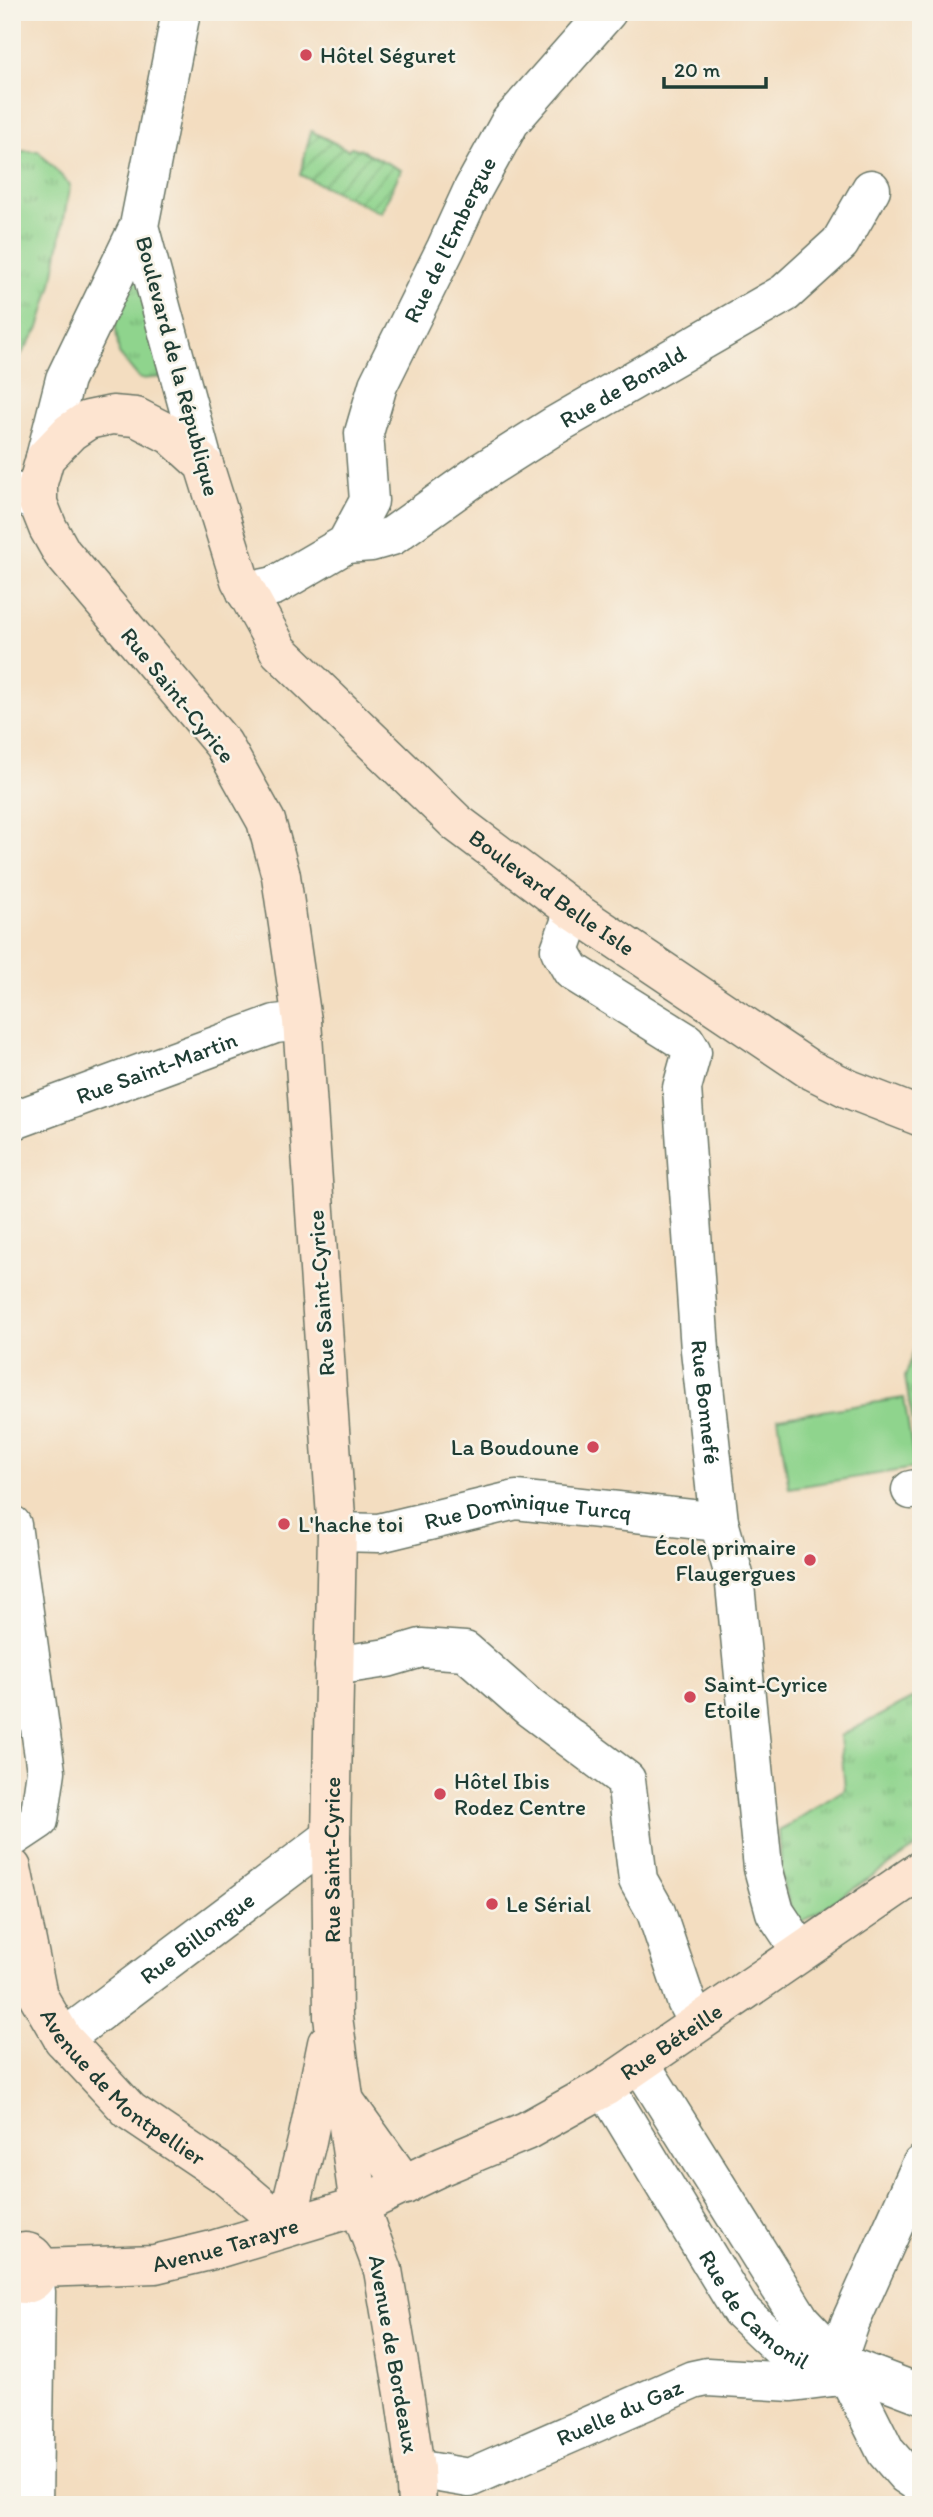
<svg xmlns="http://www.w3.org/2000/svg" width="933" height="2517" font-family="Itim,sans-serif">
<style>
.grass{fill:url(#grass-tufts);stroke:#578860;stroke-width:2}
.garden{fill:url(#garden-furrows);stroke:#578860;stroke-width:2}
.pitch{fill:#8fd48d;stroke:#578860;stroke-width:2}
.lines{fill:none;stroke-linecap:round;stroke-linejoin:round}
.minor-casing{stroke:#697565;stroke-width:41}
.tertiary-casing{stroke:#697565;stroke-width:41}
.secondary-casing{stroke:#697565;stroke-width:41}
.minor{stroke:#fff;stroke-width:38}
.tertiary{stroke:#fff;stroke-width:38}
.secondary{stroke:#fde4d0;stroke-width:38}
.poi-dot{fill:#d1495b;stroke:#f7f3e8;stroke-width:2.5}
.labels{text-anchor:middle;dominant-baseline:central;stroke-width:5;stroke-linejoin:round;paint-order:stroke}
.poi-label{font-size:23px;fill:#1f3d34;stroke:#f7f3e8;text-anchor:start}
.street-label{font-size:23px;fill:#1f3d34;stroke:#f7f3e8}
</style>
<defs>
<pattern id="grass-tufts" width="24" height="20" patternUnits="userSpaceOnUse" patternTransform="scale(1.75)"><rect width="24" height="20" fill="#8fd48d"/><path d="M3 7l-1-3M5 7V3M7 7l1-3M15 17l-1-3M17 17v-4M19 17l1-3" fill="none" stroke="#74ad74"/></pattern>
<pattern id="garden-furrows" width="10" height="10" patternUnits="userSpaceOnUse" patternTransform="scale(1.75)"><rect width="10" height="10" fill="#8fd48d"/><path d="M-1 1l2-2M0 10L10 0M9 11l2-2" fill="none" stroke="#74ad74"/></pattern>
</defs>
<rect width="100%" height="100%" fill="#f7f3e8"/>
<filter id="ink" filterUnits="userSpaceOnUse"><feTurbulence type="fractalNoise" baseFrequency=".0143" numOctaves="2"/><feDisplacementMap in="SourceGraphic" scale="14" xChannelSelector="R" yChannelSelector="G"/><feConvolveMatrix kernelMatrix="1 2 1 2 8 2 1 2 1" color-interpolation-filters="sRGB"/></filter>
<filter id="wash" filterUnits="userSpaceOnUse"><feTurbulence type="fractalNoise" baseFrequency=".00686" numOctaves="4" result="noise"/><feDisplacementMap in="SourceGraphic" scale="28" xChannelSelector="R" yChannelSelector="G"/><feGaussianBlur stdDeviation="1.57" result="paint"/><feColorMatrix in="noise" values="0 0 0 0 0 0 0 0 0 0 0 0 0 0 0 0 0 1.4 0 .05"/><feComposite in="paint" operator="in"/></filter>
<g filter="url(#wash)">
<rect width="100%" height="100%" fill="#f3ddc0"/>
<!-- grass -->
<path class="grass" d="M12,151H38L70,185L52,284L39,328L12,368Z
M136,252L165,377L140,379L119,354L113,306Z
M921,1329V1469L905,1377Z
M921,1694V1844L797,1926L782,1882L779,1831L845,1789L840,1736Z"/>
<!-- garden -->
<path class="garden" d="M311,131L348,150L351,147L361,150L401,170L381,213L300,175Z"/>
<!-- pitch -->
<path class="pitch" d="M904,1398L915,1468L789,1488L778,1418Z"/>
</g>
<g filter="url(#ink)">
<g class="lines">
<defs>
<g id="minor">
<path d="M12,491L38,503"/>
<path id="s1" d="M346,544L371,542L392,536L483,471L554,426L785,293L840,243L871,189"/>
<path id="s2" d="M246,592L274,586L346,544L369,501L364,433L378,385L446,248L473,189L510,122L607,12"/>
<path id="s3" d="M574,911L560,950L572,971L686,1042L692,1052L682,1088L700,1350L719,1522L734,1575L763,1868L775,1912L801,1951"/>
<path id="s4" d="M12,1121L275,1024L302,1021"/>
<path d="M911,1490L921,1488"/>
<path d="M12,1525L46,1771L39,1820L12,1838"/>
<path id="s5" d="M337,1532L379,1533L516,1500L719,1522"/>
<path d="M334,1666L387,1658L421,1648L465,1651L530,1708L626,1780L638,1880L656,1912L686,2001L697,2023"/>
<path id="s6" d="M63,2039L331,1837"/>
<path d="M640,2063L801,2321L842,2364L886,2452L906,2475L921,2485"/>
<path id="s7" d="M605,2087L740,2310L779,2347L832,2377"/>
<path d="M31,2283L36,2291L33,2505"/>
<path d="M842,2364V2346L850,2323L921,2165"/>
<path d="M842,2364L921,2394"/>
<path id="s8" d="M415,2469L469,2478L693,2380L707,2377L792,2382L832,2377"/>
</g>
<path id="tertiary" d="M181,12L139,226L204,465
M45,458L65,379L139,226"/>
<g id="secondary">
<path id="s9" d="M12,1868L38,1996L63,2039L130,2111L225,2175L286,2227"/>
<path d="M347,2104L405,2185"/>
<path d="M286,2227L307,2141L327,2043"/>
<path d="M12,2257C44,2234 49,2300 12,2280"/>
<path id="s10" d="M39,2268L155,2264L213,2250L359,2206L442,2166L526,2131L605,2087L921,1870"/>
<path id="s11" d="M417,2505L415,2469L405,2399L383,2270L359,2206L333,2017L331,1837L337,1532L302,1021L281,876L266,821L223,744L62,553L48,528L38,503V483L45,458L70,432L88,420L112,415L136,417L171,435L204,465L240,580L279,651L457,823L574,911L809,1069L849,1089L921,1117"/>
</g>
</defs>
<!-- minor casing -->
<use href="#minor" class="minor-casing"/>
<!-- tertiary casing -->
<use href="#tertiary" class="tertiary-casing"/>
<!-- secondary casing -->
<use href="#secondary" class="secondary-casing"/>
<!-- minor -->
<use href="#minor" class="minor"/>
<!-- tertiary -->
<use href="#tertiary" class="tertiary"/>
<!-- secondary -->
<use href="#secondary" class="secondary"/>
</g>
</g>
<!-- markers -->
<g class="poi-dot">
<circle cx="306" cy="55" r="7"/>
<circle cx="593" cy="1447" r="7"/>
<circle cx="284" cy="1524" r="7"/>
<circle cx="810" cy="1560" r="7"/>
<circle cx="690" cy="1697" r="7"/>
<circle cx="440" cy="1794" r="7"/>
<circle cx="492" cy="1904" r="7"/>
</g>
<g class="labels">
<!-- poi labels -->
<g class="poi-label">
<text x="320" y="55">Hôtel Séguret</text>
<text x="579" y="1447" text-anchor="end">La Boudoune</text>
<text x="298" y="1524">L'hache toi</text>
<text x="796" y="1547" text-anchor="end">École primaire<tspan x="796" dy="26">Flaugergues</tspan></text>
<text x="704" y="1684">Saint-Cyrice<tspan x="704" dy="26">Etoile</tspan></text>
<text x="454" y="1781">Hôtel Ibis<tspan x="454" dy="26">Rodez Centre</tspan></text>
<text x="506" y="1904">Le Sérial</text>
</g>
<!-- street labels -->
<g class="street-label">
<text stroke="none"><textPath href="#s2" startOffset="441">Rue de l'Embergue</textPath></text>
<text transform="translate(178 366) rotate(75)">Boulevard de la République</text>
<text stroke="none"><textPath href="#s1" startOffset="322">Rue de Bonald</textPath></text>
<text transform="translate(178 695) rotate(51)">Rue Saint-Cyrice</text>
<text stroke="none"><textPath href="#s11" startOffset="2894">Boulevard Belle Isle</textPath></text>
<text stroke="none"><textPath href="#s4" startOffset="154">Rue Saint-Martin</textPath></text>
<text transform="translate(321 1293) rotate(-94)">Rue Saint-Cyrice</text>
<text stroke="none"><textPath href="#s3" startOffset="564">Rue Bonnefé</textPath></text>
<text stroke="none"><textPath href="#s5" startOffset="194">Rue Dominique Turcq</textPath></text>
<text stroke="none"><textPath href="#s11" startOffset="654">Rue Saint-Cyrice</textPath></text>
<text stroke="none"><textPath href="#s6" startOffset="168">Rue Billongue</textPath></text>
<text stroke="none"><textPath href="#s10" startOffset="682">Rue Béteille</textPath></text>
<text stroke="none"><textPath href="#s9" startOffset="257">Avenue de Montpellier</textPath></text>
<text stroke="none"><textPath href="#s10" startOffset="189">Avenue Tarayre</textPath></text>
<text stroke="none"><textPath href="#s7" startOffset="270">Rue de Camonil</textPath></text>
<text transform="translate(394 2354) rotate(80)">Avenue de Bordeaux</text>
<text stroke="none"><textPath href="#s8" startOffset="219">Ruelle du Gaz</textPath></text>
</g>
</g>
<!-- margin -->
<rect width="933" height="2517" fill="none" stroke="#f7f3e8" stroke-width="42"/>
<!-- scale -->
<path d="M664 77v10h102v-10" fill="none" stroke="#1f3d34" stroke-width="3.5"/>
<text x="674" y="77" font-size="21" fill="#1f3d34" stroke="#f7f3e8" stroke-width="5" paint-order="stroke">20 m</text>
</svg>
